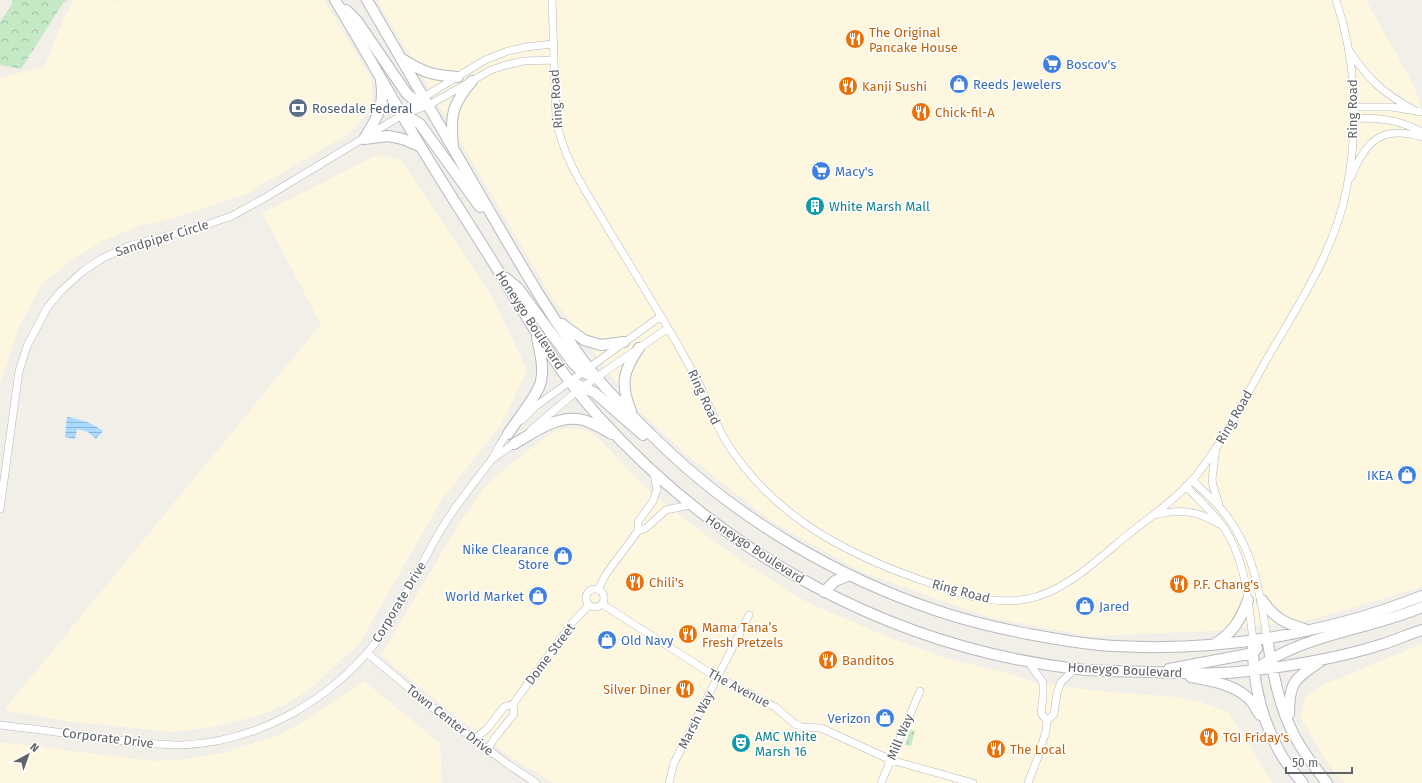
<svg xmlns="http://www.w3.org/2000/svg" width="1422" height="783" font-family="'Fira Sans',sans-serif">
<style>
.commercial{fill:#fef7e0}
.forest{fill:url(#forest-crowns)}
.water{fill:url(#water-rules)}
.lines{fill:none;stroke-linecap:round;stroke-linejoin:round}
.minor-casing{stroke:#b5b8bc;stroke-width:8}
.secondary-casing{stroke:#b6babf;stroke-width:12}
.minor{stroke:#fff;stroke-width:7}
.secondary{stroke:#fff;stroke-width:10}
.labels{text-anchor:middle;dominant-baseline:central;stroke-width:3;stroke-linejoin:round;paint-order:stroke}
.food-label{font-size:13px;fill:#c56008;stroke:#fff;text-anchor:start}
.shop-label{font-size:13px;fill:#366cbe;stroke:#fff;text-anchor:start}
.street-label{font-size:13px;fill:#5f6368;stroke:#fff}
.service-label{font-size:13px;fill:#4e5e75;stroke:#fff;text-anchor:start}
.culture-label{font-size:13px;fill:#0d838f;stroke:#fff;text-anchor:start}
</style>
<defs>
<pattern id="forest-crowns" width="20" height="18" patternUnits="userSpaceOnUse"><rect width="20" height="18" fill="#c5e8c5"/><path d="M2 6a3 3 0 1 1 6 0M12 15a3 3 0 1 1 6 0" fill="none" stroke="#a3c0a4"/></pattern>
<pattern id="water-rules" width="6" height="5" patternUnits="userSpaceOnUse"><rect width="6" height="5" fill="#aadaff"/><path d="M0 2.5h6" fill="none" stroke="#8eb4d2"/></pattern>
</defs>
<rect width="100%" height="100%" fill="#f1efe8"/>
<!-- commercial -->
<path class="commercial" d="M73,0H105L119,1L120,0H324L371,78L373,103L358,125L343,137L246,194L171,219L142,225L104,240L69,262L42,284L19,327L0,383V78L45,66L58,32Z
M377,0H1366L1414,86L1422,110V587L1314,619L1213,631L1090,636L988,617L862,572L771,521L687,455L636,408L551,296Z
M377,155L401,159L492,296L527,370L501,425L442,499L360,642L308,691L282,706L257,716L213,727L173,732L66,721L4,710L321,324L262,213Z
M566,428L587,430L599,439L646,488L683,518L744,563L807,602L880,634L946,658L1004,672L1033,682L1097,691L1177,697L1201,702L1228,712L1273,783H554L514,759L469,727L381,655L462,519L484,488L502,471L543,439L559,430Z
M1422,644V783H1345L1328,764L1300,716L1306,696L1325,684Z
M364,681L440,743L442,783H0V742L153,761L188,759L223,753L282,734L314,715Z"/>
<!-- forest -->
<path class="forest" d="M12,0H67L63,3L21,69L0,65V22L12,4Z
M910,730L915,731L911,746L905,745Z"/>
<!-- water -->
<path class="water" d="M67,417C81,419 92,423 103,431L96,439L88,432L77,429L75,439L65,437Z"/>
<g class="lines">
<defs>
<path id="minor" d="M552,0L556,117C562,157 584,188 604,222C629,264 655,305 679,347C687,362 696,377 703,392C710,408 716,423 724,438C769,513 841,552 921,580C955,592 990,606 1027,599C1066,592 1100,557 1130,533C1153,515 1177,498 1196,476C1223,442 1243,402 1264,364C1296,308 1335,252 1347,187C1359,126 1356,59 1336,0
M1350,52C1370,81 1383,93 1414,110
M1353,107H1392L1422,112
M405,113L424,97L485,60L508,51L526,47L553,44
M1354,118C1381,118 1397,119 1422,132
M1351,177C1366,140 1382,125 1422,137
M522,420L536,406L661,316
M531,430L577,391L668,328
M1216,448L1212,479L1213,486L1219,504
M494,458L516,442
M1192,480C1202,490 1213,499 1222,510C1253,547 1260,592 1267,638
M1186,486C1198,499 1211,511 1222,525C1246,558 1248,601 1253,640
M0,509L19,371L27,346L47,308L61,291L82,272L101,259L129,246L203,226L232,216L266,197L402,115L429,105L491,70L506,65L524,61L554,60
M1154,515C1180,509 1196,510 1219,524
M638,531V522L653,501L657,489L654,474
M586 598a9 9 0 1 1 18 0a9 9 0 1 1-18 0Z
M598,590L606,574L638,531L646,528L666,510L690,505
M602,604L710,673L775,707L795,724L801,727L821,728L891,760L973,783
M367,653L445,718L509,765L536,783
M1028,661L1043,683V697L1041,713L1047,721
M513,704L572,623L589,605
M0,725C33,729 66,733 99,738C126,741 154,745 181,745C258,742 330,701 377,641C388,626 397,609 406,593C420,569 432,543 447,520C460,500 475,481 490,462C497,452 501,439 510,431
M474,739L487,729L504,707L513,704L514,714L494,739L488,749
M669,783L674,763L749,615
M881,783L920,691
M1028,783L1038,757L1046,731L1047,721L1054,714L1057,693L1061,682L1075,669"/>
<path id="secondary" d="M335,0C358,38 380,77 402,115C430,164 461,211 491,259C524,312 555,368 597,415C722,554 890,647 1077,669C1102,672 1128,671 1154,672C1182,673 1210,675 1238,672C1286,667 1336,659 1383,644C1396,640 1409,634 1422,630
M367,0C408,70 449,141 490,212C521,265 551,318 588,367C596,378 606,388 615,398C632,416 650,434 668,451C744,522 837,577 935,610C967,621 1001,629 1034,635C1061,640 1088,645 1115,646C1219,652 1326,634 1422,596
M346,10L357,21L407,94L417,102L429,105
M402,59C425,73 431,75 458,77
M402,115L412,119L420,124L480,207
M364,139C377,117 385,108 381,81
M364,139L388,136L403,139L421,147
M453,145C450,116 452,104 472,81
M506,278L518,288L573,363L582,372L596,377
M562,324L584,340L601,345L624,342
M571,381L595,393L643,435
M631,411C620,384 623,371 639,348
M508,434C516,421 539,394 541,381C544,367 540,352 537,338
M514,444C533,433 555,416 578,419C590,420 602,429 612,434
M824,592L835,581L850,575
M1262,600C1275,619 1285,623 1307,630
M1267,638C1273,671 1278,705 1294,735C1303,752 1315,768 1327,783
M1253,640C1252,678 1261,717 1279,751C1285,762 1294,773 1303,783
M1215,644C1234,631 1240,621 1248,600
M1169,669L1238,656L1253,653L1257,648
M1256,669C1304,634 1368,630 1422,607
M1191,677C1212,681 1238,685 1252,702C1255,706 1257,711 1260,715
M1289,714C1289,681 1295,679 1321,661"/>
</defs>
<!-- minor casing -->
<use href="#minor" class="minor-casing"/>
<!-- secondary casing -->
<use href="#secondary" class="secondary-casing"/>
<!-- minor -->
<use href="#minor" class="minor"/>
<!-- secondary -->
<use href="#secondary" class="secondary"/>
</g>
<!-- icons -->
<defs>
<symbol id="restaurant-disc" viewBox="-11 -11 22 22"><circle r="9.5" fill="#e8710a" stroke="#fff"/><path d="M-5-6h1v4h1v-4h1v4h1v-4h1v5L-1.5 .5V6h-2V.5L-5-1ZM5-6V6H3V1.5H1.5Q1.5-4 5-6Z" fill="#fff"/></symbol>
<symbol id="supermarket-disc" viewBox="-11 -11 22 22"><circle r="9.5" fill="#3f7fe0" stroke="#fff"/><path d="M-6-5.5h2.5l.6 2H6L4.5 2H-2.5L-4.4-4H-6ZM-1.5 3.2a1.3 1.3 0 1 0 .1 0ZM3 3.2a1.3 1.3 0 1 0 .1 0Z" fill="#fff"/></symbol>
<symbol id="shop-disc" viewBox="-11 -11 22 22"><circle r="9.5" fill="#3f7fe0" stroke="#fff"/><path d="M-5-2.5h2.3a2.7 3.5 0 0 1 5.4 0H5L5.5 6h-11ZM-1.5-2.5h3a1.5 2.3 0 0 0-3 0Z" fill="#fff"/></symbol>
<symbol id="bank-disc" viewBox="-11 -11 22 22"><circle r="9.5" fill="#5c6f8a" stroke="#fff"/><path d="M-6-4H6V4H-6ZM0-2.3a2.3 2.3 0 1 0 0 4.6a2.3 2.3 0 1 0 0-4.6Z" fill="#fff"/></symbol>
<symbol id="building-disc" viewBox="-11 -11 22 22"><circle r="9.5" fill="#0f9aa8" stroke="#fff"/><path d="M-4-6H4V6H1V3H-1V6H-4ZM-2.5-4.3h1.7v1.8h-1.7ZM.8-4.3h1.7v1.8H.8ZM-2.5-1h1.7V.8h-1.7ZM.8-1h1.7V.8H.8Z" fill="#fff"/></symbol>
<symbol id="theatre-disc" viewBox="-11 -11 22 22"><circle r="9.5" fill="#0f9aa8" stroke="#fff"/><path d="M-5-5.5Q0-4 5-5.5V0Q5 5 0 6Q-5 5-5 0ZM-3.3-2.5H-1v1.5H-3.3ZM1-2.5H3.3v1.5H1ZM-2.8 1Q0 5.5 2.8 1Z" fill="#fff"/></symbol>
</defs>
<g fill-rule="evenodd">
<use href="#restaurant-disc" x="844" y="28" width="22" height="22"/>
<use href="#supermarket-disc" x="1041" y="53" width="22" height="22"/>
<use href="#shop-disc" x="948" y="73" width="22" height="22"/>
<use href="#restaurant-disc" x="837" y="75" width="22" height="22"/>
<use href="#bank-disc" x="287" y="97" width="22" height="22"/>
<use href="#restaurant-disc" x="910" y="101" width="22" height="22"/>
<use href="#supermarket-disc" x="810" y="160" width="22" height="22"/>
<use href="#building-disc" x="804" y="195" width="22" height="22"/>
<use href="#shop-disc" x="1396" y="464" width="22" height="22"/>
<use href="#shop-disc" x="552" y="545" width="22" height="22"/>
<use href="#restaurant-disc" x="624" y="571" width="22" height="22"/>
<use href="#restaurant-disc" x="1168" y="573" width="22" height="22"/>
<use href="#shop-disc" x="527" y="585" width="22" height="22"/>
<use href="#shop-disc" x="1074" y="595" width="22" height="22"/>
<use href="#restaurant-disc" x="677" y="623" width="22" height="22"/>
<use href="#shop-disc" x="596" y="629" width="22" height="22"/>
<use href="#restaurant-disc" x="817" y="649" width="22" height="22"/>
<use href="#restaurant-disc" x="674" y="678" width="22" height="22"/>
<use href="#shop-disc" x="874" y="707" width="22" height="22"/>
<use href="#restaurant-disc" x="1198" y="726" width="22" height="22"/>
<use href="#theatre-disc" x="730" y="732" width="22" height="22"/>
<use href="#restaurant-disc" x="985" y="738" width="22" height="22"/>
</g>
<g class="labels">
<!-- food labels -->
<g class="food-label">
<text x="869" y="32">The Original<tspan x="869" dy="15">Pancake House</tspan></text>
<text x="862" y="86">Kanji Sushi</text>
<text x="935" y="112">Chick-fil-A</text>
<text x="649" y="582">Chili's</text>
<text x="1193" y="584">P.F. Chang's</text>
<text x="702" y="627">Mama Tana’s<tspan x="702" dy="15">Fresh Pretzels</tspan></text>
<text x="842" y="660">Banditos</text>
<text x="671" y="689" text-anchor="end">Silver Diner</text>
<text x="1223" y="737">TGI Friday's</text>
<text x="1010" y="749">The Local</text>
</g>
<!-- shop labels -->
<g class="shop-label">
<text x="1066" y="64">Boscov's</text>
<text x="973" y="84">Reeds Jewelers</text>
<text x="835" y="171">Macy's</text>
<text x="1393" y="475" text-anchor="end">IKEA</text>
<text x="549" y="549" text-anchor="end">Nike Clearance<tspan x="549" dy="15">Store</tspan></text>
<text x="524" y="596" text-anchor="end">World Market</text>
<text x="1099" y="606">Jared</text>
<text x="621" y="640">Old Navy</text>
<text x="871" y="718" text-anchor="end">Verizon</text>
</g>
<!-- street labels -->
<g class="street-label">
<text transform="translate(556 99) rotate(-94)">Ring Road</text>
<text transform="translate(1352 109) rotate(-90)">Ring Road</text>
<text transform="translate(162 238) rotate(-17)">Sandpiper Circle</text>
<text transform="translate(530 320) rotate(57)">Honeygo Boulevard</text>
<text transform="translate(704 397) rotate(65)">Ring Road</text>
<text transform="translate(1234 417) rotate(-60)">Ring Road</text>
<text transform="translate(755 549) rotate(33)">Honeygo Boulevard</text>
<text transform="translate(961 591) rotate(15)">Ring Road</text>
<text transform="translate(399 602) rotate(-59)">Corporate Drive</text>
<text transform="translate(550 654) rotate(-53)">Dome Street</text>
<text transform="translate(1125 670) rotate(3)">Honeygo Boulevard</text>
<text transform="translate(739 688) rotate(28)">The Avenue</text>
<text transform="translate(450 720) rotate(38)">Town Center Drive</text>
<text transform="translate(696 720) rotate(-63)">Marsh Way</text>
<text transform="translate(900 737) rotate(-67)">Mill Way</text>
<text transform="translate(108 738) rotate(7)">Corporate Drive</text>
</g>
<!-- service labels -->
<g class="service-label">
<text x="312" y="108">Rosedale Federal</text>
</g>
<!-- culture labels -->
<g class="culture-label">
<text x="829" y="206">White Marsh Mall</text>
<text x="755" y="736">AMC White<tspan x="755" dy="15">Marsh 16</tspan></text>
</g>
</g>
<!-- north arrow -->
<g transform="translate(28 755) rotate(41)" stroke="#ffffff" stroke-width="3" paint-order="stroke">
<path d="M0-3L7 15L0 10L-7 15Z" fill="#5f6368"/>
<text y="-6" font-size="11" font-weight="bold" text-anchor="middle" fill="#5f6368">N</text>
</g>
<!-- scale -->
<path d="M1286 767v6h66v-6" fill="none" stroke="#5f6368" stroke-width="2"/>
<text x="1292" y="767" font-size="12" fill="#5f6368" stroke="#ffffff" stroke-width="3" paint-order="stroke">50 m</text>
</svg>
